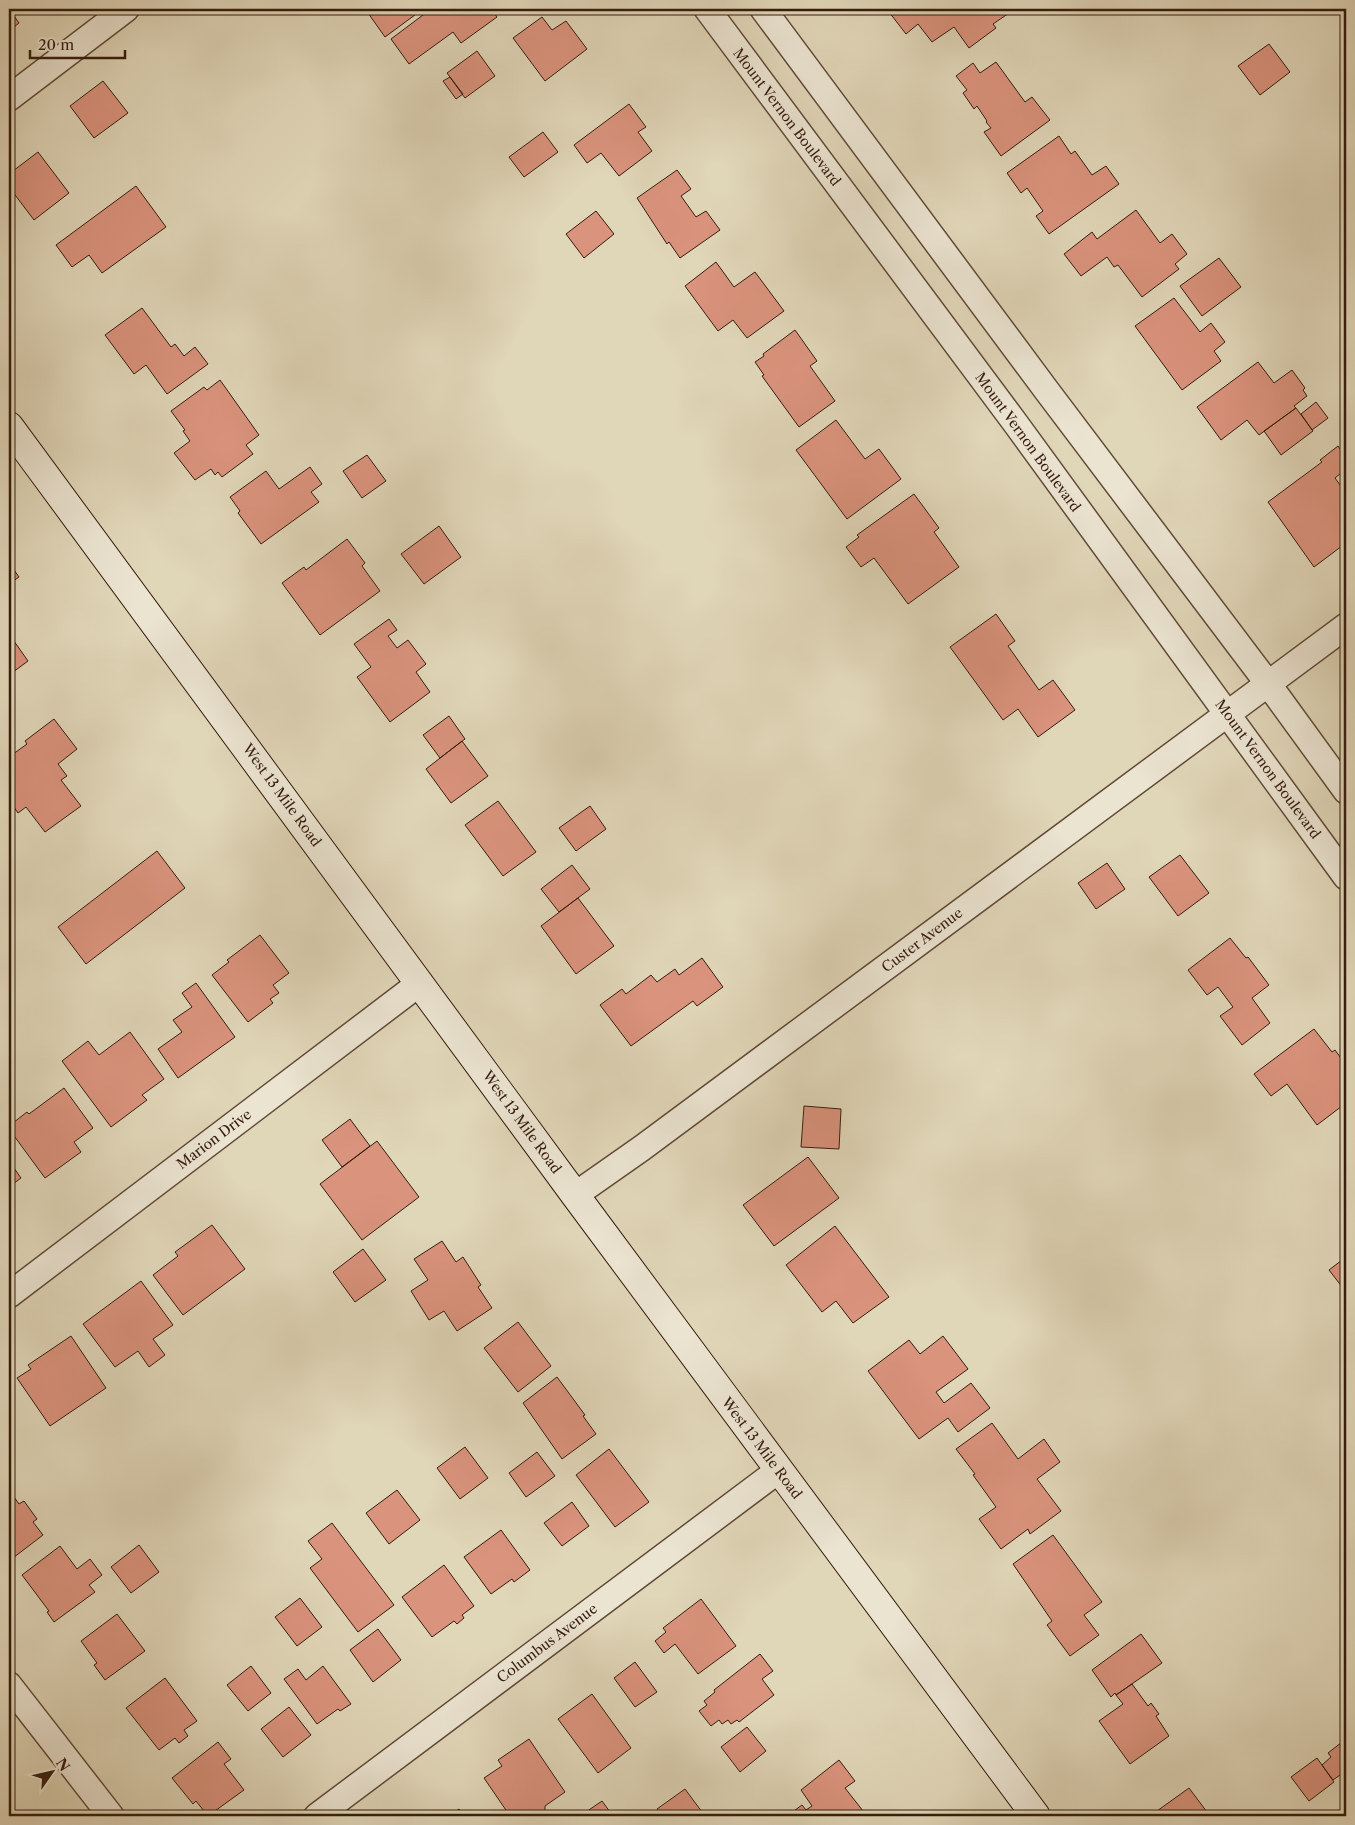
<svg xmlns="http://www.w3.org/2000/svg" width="1355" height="1825" font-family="'Libre Caslon Text',serif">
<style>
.building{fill:#da937d;stroke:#351c0d}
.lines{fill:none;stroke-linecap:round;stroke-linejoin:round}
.street-casing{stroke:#604a38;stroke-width:28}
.secondary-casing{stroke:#351c0d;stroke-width:30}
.street{stroke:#ebe4d1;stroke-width:25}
.secondary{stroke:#ebe4d1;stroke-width:28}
.labels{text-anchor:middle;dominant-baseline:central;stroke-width:5;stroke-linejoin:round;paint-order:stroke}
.street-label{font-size:14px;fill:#351c0d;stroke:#ebe4d1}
</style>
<rect width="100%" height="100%" fill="#e0d6b8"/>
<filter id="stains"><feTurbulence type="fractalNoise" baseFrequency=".004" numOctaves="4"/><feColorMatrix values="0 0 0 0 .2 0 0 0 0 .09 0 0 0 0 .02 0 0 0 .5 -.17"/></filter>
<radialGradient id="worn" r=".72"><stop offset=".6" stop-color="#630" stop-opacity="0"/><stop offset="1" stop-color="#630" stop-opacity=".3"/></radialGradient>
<!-- building -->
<path class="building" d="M9,9L19,23L9,31Z
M374,9H423L385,37L368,13Z
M431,9H491L497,17L461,43L453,32L409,64L391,39Z
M894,9H1015L993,24L996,28L969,48L954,27L932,42L918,24L906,34L889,12Z
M542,17L552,30L566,21L587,49L545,81L513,38Z
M1269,44L1290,72L1260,95L1238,66Z
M477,51L495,76L465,98L447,73Z
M996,62L1025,102L1032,97L1050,120L1001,156L984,132L991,128L986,122L987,121L977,106L974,109L963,93L967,90L956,76L973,63L980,73Z
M450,77L463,94L456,99L443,81Z
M103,81L128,113L94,138L70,106Z
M629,104L646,127L638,132L652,151L619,176L601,153L587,163L574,145Z
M543,132L558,152L524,177L509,157Z
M1059,136L1071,154L1075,151L1092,175L1106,166L1119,184L1049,234L1036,216L1043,211L1027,188L1021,193L1007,173Z
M38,152L69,193L34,220L9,187V174Z
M677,170L691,189L681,196L696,217L706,211L720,230L680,258L669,242L667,244L637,198Z
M136,186L166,227L102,273L89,255L72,267L56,245Z
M1136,210L1160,243L1172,234L1187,254L1175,264L1179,269L1142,297L1118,265L1114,267L1107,257L1081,276L1064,254L1092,232L1097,239Z
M596,211L614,234L584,258L566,234Z
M1219,258L1241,287L1202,316L1180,286Z
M716,262L734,287L755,272L784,311L747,338L733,320L718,331L685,286Z
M1174,298L1200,332L1211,323L1225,342L1214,351L1221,361L1182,390L1135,326Z
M142,308L171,347L175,344L184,356L195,347L208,364L167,394L146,365L134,374L105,335Z
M795,330L817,361L810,366L835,401L799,427L762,376L764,375L755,362L764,356L763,354Z
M1258,362L1274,383L1292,370L1305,388L1303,390L1307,396L1294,406L1296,408L1259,435L1247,420L1221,440L1197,407Z
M220,380L259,435L246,445L253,454L222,477L218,472L215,475L211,469L195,480L174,453L190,441L183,431L185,430L171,411L204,387L207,390Z
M1316,402L1328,418L1312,430L1301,414Z
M1296,408L1313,431L1281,455L1264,431Z
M836,420L865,459L879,449L901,479L847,519L796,450Z
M1338,446L1346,457V469L1335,478L1346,493V543L1314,567L1268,502L1322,462L1320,460Z
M367,455L386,481L362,498L343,471Z
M310,467L322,484L311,492L319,502L261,544L238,513L240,511L230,497L266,471L279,489Z
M914,494L939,528L934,532L959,567L908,604L874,558L861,567L846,547L859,537L857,535Z
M439,526L461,557L424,584L401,554Z
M347,539L365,563L362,566L380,591L320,635L282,583L304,567L306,570Z
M9,563L19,577L9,584Z
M996,614L1015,641L1008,646L1039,690L1053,680L1075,710L1038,737L1018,709L1003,720L950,647Z
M389,619L397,630L388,636L397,648L408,640L426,664L416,672L430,692L390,722L357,677L371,667L354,644Z
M9,634L28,661L9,675Z
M449,716L465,739L440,758L423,735Z
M54,719L77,749L58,764L67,776L61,780L81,806L45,832L26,807L18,813L9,800V757L27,744L25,741Z
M462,741L488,776L451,803L426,769Z
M498,801L536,852L503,876L465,825Z
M590,806L606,829L576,851L559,828Z
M157,851L185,888L86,964L58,927Z
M1180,855L1209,893L1178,916L1149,877Z
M1107,863L1125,889L1096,909L1078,883Z
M572,865L590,889L559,912L541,889Z
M578,898L614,946L576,974L541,926Z
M260,935L289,973L273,985L279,993L270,999L273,1003L248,1022L212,975L229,962L227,960Z
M1230,938L1246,958L1248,957L1269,985L1252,998L1270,1023L1242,1045L1220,1016L1233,1007L1218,987L1207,995L1188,970Z
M702,958L723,987L697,1006L693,1001L631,1046L600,1005L622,989L626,994L651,975L657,982L675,969L679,975Z
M196,983L235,1037L178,1078L158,1049L182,1032L173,1020L192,1007L182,993Z
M1314,1029L1332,1052L1335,1050L1346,1065V1103L1317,1125L1287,1084L1271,1096L1254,1074Z
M130,1032L164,1079L142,1095L147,1100L111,1127L62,1061L88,1041L99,1055Z
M64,1088L93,1128L74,1142L81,1152L45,1178L9,1129V1126L27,1112L29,1114Z
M804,1106L841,1109L839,1149L801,1147Z
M350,1119L370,1146L342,1167L322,1140Z
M377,1141L419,1197L362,1240L320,1184Z
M808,1157L839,1198L774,1246L743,1205Z
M9,1161L21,1178L9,1187Z
M212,1225L245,1269L183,1315L153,1275L178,1256L175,1252Z
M835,1226L889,1297L853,1323L836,1301L822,1312L786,1265Z
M442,1241L456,1262L463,1257L481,1285L478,1287L492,1308L457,1331L444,1311L429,1320L411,1291L428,1280L414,1259Z
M363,1249L386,1280L355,1302L333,1272Z
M1346,1257V1292L1329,1270Z
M141,1281L173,1325L153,1339L165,1355L149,1367L138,1351L115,1367L83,1324Z
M518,1322L551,1366L518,1392L484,1348Z
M71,1336L106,1388L50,1426L17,1378L31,1369L28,1365Z
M943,1336L968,1369L936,1392L944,1403L971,1383L990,1408L958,1432L948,1418L919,1439L868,1371L909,1340L920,1354Z
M557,1377L585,1415L583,1416L596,1434L562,1459L523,1403Z
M992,1423L1018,1459L1044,1439L1060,1462L1037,1479L1061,1511L1030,1534L1028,1529L1001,1549L979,1519L996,1507L973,1475L975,1474L956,1449Z
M465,1447L488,1478L460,1499L437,1468Z
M609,1449L649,1502L615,1527L576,1475Z
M537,1452L555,1476L526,1497L509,1473Z
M9,1490L19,1504L24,1501L37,1519L33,1522L43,1535L9,1561Z
M397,1490L420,1520L389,1544L366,1513Z
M572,1502L589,1526L562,1546L544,1523Z
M332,1523L394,1605L358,1632L310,1568L322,1559L308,1541Z
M501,1530L530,1570L514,1582L512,1579L491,1594L464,1557Z
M1053,1535L1102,1602L1084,1615L1099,1635L1070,1656L1047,1625L1052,1621L1013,1564Z
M139,1545L159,1572L131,1593L111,1567Z
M60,1546L77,1569L90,1559L102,1575L89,1585L95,1592L54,1622L47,1612L49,1611L22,1575Z
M444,1565L474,1606L462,1615L464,1618L457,1624L454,1621L432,1637L402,1597Z
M300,1598L322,1627L297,1646L275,1617Z
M701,1599L736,1646L698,1674L675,1644L664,1653L655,1641L666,1632L663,1628Z
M117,1614L145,1651L105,1680L94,1665L97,1663L81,1641Z
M378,1629L401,1660L373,1682L350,1650Z
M1141,1634L1162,1663L1116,1695L1115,1693L1111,1697L1092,1670Z
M760,1654L773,1671L762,1679L774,1695L739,1722L737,1720L731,1724L728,1720L722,1724L719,1720L711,1726L699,1711L707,1705L704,1701L715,1692L714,1690Z
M635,1662L657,1692L635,1707L614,1678Z
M251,1666L271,1693L248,1711L227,1685Z
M323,1666L351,1704L340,1711L338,1709L317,1724L284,1679L298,1669L306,1680Z
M165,1678L197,1721L184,1730L188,1736L179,1743L175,1738L159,1750L126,1708Z
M1132,1684L1148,1706L1151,1703L1159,1714L1156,1716L1169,1736L1130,1764L1099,1721L1123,1704L1116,1695Z
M592,1694L631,1748L598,1773L558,1719Z
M289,1707L311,1735L283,1757L261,1729Z
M747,1727L766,1751L740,1772L721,1747Z
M529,1739L565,1792L545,1806V1813L540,1816H510L484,1778L502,1766L498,1760Z
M1346,1739V1775L1345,1776L1343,1773L1333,1780L1322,1765L1331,1757L1328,1753Z
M218,1742L231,1759L224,1764L244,1790L208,1816L196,1801L193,1804L172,1778Z
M1317,1758L1334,1782L1309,1801L1291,1777Z
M839,1760L855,1781L845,1788L867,1816H787L802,1805L806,1810L812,1806L801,1790Z
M1189,1788L1210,1816H1161L1157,1811Z
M685,1789L705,1816H663L657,1809Z
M602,1801L613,1816H580Z
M459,1809L464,1816H449Z"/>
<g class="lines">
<defs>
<path id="street" d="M707,9L1016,424L1346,877
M763,9L1047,391L1269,685L1346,791
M9,98L126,9
M575,1195L642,1148L1346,626
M9,1295L420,983
M9,1685L111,1816
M317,1816L779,1470"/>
<path id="secondary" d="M9,426L575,1195L1036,1816"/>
</defs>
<!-- street casing -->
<use href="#street" class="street-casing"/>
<!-- secondary casing -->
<use href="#secondary" class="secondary-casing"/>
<!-- street -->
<use href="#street" class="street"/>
<!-- secondary -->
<use href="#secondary" class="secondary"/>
</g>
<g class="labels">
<!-- street labels -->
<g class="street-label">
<text transform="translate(787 117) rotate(53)">Mount Vernon Boulevard</text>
<text transform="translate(1028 442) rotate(54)">Mount Vernon Boulevard</text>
<text transform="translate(1268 769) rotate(54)">Mount Vernon Boulevard</text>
<text transform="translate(282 795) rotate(54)">West 13 Mile Road</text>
<text transform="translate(922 940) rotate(-37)">Custer Avenue</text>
<text transform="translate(522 1122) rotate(54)">West 13 Mile Road</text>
<text transform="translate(214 1139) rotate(-37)">Marion Drive</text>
<text transform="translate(762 1448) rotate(53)">West 13 Mile Road</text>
<text transform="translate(547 1643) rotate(-37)">Columbus Avenue</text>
</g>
</g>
<!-- margin -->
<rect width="1355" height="1825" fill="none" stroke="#e0d6b8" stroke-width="30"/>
<rect x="10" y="10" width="1335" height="1805" fill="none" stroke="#351c0d" stroke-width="2.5"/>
<rect x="15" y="15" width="1325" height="1795" fill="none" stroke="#351c0d"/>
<!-- north arrow -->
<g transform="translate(52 1772) rotate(56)" stroke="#ebe4d1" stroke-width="4" paint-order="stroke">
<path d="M0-4L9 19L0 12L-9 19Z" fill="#351c0d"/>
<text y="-8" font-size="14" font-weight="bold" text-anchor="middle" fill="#351c0d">N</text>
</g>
<!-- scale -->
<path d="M30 50v8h95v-8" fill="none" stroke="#351c0d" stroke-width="2.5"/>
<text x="38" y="50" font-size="15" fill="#351c0d" stroke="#ebe4d1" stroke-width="4" paint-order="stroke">20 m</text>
<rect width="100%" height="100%" filter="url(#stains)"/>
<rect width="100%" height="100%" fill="url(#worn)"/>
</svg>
